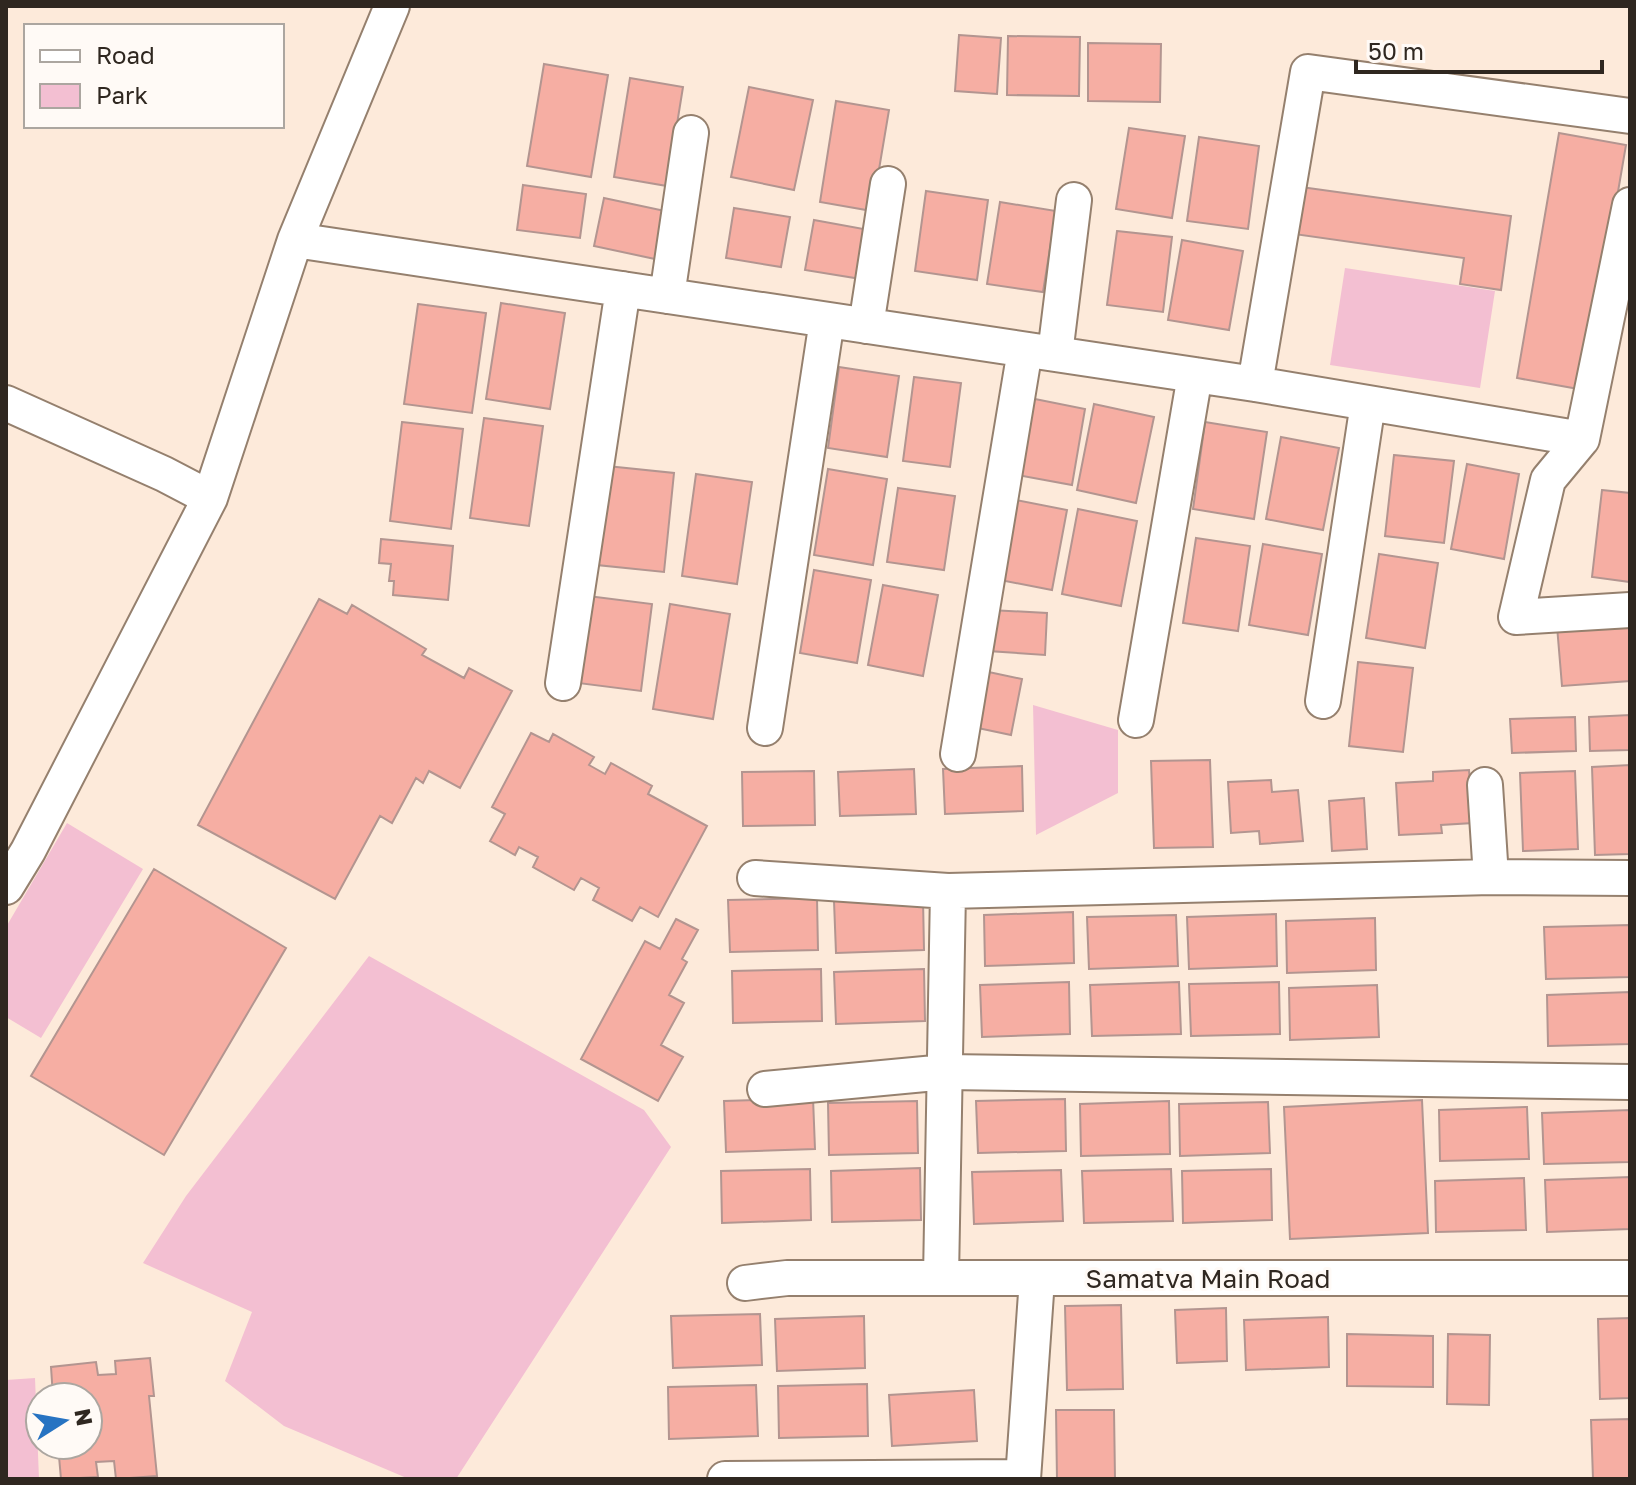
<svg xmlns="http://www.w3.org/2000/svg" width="1636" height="1485" font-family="'Golos Text',sans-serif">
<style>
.green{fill:#f3bfd2}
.building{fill:#f6aea3;stroke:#b39590;stroke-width:2}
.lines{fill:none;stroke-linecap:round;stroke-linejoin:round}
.minor-casing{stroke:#95806e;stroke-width:38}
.minor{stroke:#fff;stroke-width:34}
.labels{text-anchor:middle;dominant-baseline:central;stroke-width:6;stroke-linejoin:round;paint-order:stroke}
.street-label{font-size:26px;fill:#2f2720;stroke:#fffaf6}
</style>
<rect width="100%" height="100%" fill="#fdeada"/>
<!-- green -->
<path class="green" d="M1345,268L1495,291L1480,388L1330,365Z
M1033,705L1118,730V793L1036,835Z
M67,823L143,869L41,1038L6,1017V927Z
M369,956L644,1110L671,1147L456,1479H409L284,1426L225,1381L252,1312L143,1263L186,1196Z
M35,1378L39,1479H6V1380Z"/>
<!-- building -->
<path class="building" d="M959,35L1001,38L997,94L955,91Z
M1008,36L1080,37L1079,96L1007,95Z
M1088,43L1161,44L1160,102L1088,101Z
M544,64L608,75L591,177L527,166Z
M630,78L683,87L667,186L614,177Z
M749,87L813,100L794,190L731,177Z
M836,101L889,110L872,211L820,202Z
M1129,128L1185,136L1172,218L1116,209Z
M1559,133L1626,145L1584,390L1517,378Z
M1199,137L1259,146L1248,229L1187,221Z
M523,185L586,194L580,238L517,230Z
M1301,187L1511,216L1501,290L1460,284L1464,258L1294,234Z
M926,191L988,200L977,280L915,271Z
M604,198L665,211L655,259L594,246Z
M1000,202L1056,211L1043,292L987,284Z
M734,208L790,217L781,267L726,258Z
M814,220L869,230L861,279L805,270Z
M1117,231L1172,237L1163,312L1107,305Z
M1182,240L1243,251L1229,330L1168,320Z
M501,303L565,313L550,409L486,399Z
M418,304L486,313L472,413L404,404Z
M839,367L899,376L887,457L828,448Z
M914,377L961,383L950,467L903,461Z
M1025,397L1085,409L1072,485L1012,474Z
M1094,404L1154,417L1136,503L1077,490Z
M484,418L543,426L529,526L470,518Z
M402,422L463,429L451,529L390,521Z
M1205,422L1267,432L1254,519L1193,509Z
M1281,437L1339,448L1323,530L1266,519Z
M1394,455L1454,461L1444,543L1385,536Z
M1467,464L1519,474L1504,559L1451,549Z
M607,466L674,473L664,572L597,565Z
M828,469L887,479L873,565L814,555Z
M696,474L752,482L737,584L682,576Z
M898,488L955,496L944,570L887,562Z
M1602,490L1630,493V582L1592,577Z
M1011,499L1067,510L1052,590L995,579Z
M1078,509L1137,521L1121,606L1062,594Z
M1196,538L1250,546L1238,631L1183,623Z
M381,539L453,546L448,600L393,595L394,581H389L391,564L379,563Z
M1263,544L1322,554L1308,635L1249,625Z
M1379,554L1438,563L1425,648L1366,638Z
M814,570L871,580L857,663L800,653Z
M883,585L938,595L923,676L868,665Z
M588,596L652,604L641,691L578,683Z
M319,599L347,614L352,605L426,649L422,655L464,678L469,668L512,691L460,788L429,771L423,783L416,778L392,823L380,816L335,899L198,825Z
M670,604L730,614L713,719L653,709Z
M990,610L1047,613L1045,655L988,651Z
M1630,620V681L1562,686L1557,626Z
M1358,662L1413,668L1403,752L1349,746Z
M984,671L1022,679L1011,735L973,727Z
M1630,715V750L1590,751L1589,717Z
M1575,717L1576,751L1512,753L1510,719Z
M531,733L549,742L553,734L594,757L589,765L605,774L611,763L652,786L648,794L707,826L658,917L640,907L632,921L593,900L599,888L581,878L574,890L533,867L538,857L519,847L515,855L490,841L505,814L492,807Z
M1210,760L1213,847L1154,848L1151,761Z
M1630,765V854L1595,855L1592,767Z
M1022,766L1023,811L945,814L943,769Z
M914,769L916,814L840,816L838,772Z
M1469,770L1473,823L1441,825L1442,833L1399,835L1396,783L1433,781V772Z
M814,771L815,825L743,826L742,772Z
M1575,771L1578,849L1523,851L1520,773Z
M1271,780L1272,792L1298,790L1303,841L1260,844L1259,831L1231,833L1228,782Z
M1364,798L1367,849L1332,851L1329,801Z
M154,869L286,948L164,1155L31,1076Z
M817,898L818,950L730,952L728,900Z
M923,899L924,950L836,953L834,901Z
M1073,912L1074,963L985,966L984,915Z
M1276,914L1277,966L1189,969L1187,917Z
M1176,915L1178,966L1089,969L1087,917Z
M1375,918L1376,970L1287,973L1286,921Z
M676,919L698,930L682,959L687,962L669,995L684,1003L661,1045L683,1057L658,1101L581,1059L645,941L660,949Z
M1630,925V977L1546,979L1544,927Z
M821,969L822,1021L733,1023L732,971Z
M924,969L925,1021L836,1024L834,972Z
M1069,982L1070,1034L982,1037L980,985Z
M1179,982L1181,1034L1092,1036L1090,985Z
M1279,982L1280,1034L1191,1036L1189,984Z
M1377,985L1379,1037L1290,1040L1289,988Z
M1630,992V1044L1548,1046L1547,995Z
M813,1098L815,1149L726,1152L724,1101Z
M1065,1099L1066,1151L978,1153L976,1101Z
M1422,1100L1428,1233L1290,1239L1284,1107Z
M917,1101L918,1153L829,1155L828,1103Z
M1169,1101L1170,1154L1081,1156L1080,1104Z
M1268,1102L1270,1153L1180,1156L1179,1104Z
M1527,1107L1529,1159L1440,1161L1439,1110Z
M1630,1110V1162L1544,1164L1542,1113Z
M920,1168L921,1220L832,1222L831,1171Z
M810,1169L811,1220L722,1223L721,1171Z
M1171,1169L1173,1221L1084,1223L1082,1171Z
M1271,1169L1272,1220L1183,1223L1182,1171Z
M1061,1170L1063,1221L974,1224L972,1172Z
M1630,1177V1229L1547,1232L1545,1180Z
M1524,1178L1526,1230L1436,1232L1435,1181Z
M1121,1305L1123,1389L1067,1390L1065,1306Z
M1226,1308L1227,1361L1177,1363L1175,1310Z
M760,1314L762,1365L673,1368L671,1316Z
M864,1316L865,1368L777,1371L775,1319Z
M1328,1317L1329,1367L1246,1370L1244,1320Z
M1630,1318V1398L1600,1399L1598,1319Z
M1347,1334L1433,1336V1387L1347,1386Z
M1448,1334L1490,1335L1489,1405L1447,1404Z
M150,1358L154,1396H149L157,1476L116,1479L114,1461L96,1462L98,1477L61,1479L58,1445H88V1397H53L51,1367L96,1362L98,1375L116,1374L115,1361Z
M867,1384L868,1436L779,1438L778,1386Z
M756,1385L758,1436L669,1439L668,1387Z
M974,1390L977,1441L892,1446L889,1395Z
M1056,1410H1114L1115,1479H1057Z
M1630,1419V1479H1593L1591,1420Z"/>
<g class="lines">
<defs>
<path id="minor" d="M295,240L1255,384L1582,439L1630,205
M667,296L691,133
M866,326L888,184
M1055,354L1074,200
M1255,384L1308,72L1630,116
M6,403L164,474L210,498
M1582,439L1548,480L1516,617L1630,610
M563,683L623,289
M1323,701L1368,403
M1136,720L1195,375
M765,728L827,320
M958,754L1025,350
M1485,785L1491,877
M755,878L948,891L1491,877L1630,878
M6,887L28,851L210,498L295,240L392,6
M765,1089L946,1072L1630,1082
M941,1278L948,891
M745,1283L787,1278H1630
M725,1479L1023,1477
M1023,1479L1037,1279"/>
</defs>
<!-- minor casing -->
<use href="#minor" class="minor-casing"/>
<!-- minor -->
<use href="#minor" class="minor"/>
</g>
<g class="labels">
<!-- street labels -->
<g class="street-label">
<text x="1208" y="1278">Samatva Main Road</text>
</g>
</g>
<!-- border -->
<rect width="1636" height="1485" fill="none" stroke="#2f2720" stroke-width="16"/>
<!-- legend -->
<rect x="24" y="24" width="260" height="104" fill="#fffaf6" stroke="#aca6a0" stroke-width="2"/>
<rect x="40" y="50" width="40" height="12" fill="#ffffff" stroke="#aca6a0" stroke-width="2"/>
<text x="96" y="64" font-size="24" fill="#2f2720">Road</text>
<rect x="40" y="84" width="40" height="24" fill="#f3bfd2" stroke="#aca6a0" stroke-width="2"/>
<text x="96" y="104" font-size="24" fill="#2f2720">Park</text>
<!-- north arrow -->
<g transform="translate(64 1421) rotate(79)"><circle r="38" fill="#fffaf6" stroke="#aca6a0" stroke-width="2"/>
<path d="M0-6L14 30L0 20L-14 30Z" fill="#2773c2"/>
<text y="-12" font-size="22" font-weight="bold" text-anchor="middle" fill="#2f2720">N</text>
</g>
<!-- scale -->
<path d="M1356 60v12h246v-12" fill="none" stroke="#2f2720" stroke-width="4"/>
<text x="1368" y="60" font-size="24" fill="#2f2720" stroke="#fffaf6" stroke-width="6" paint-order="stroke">50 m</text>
</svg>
